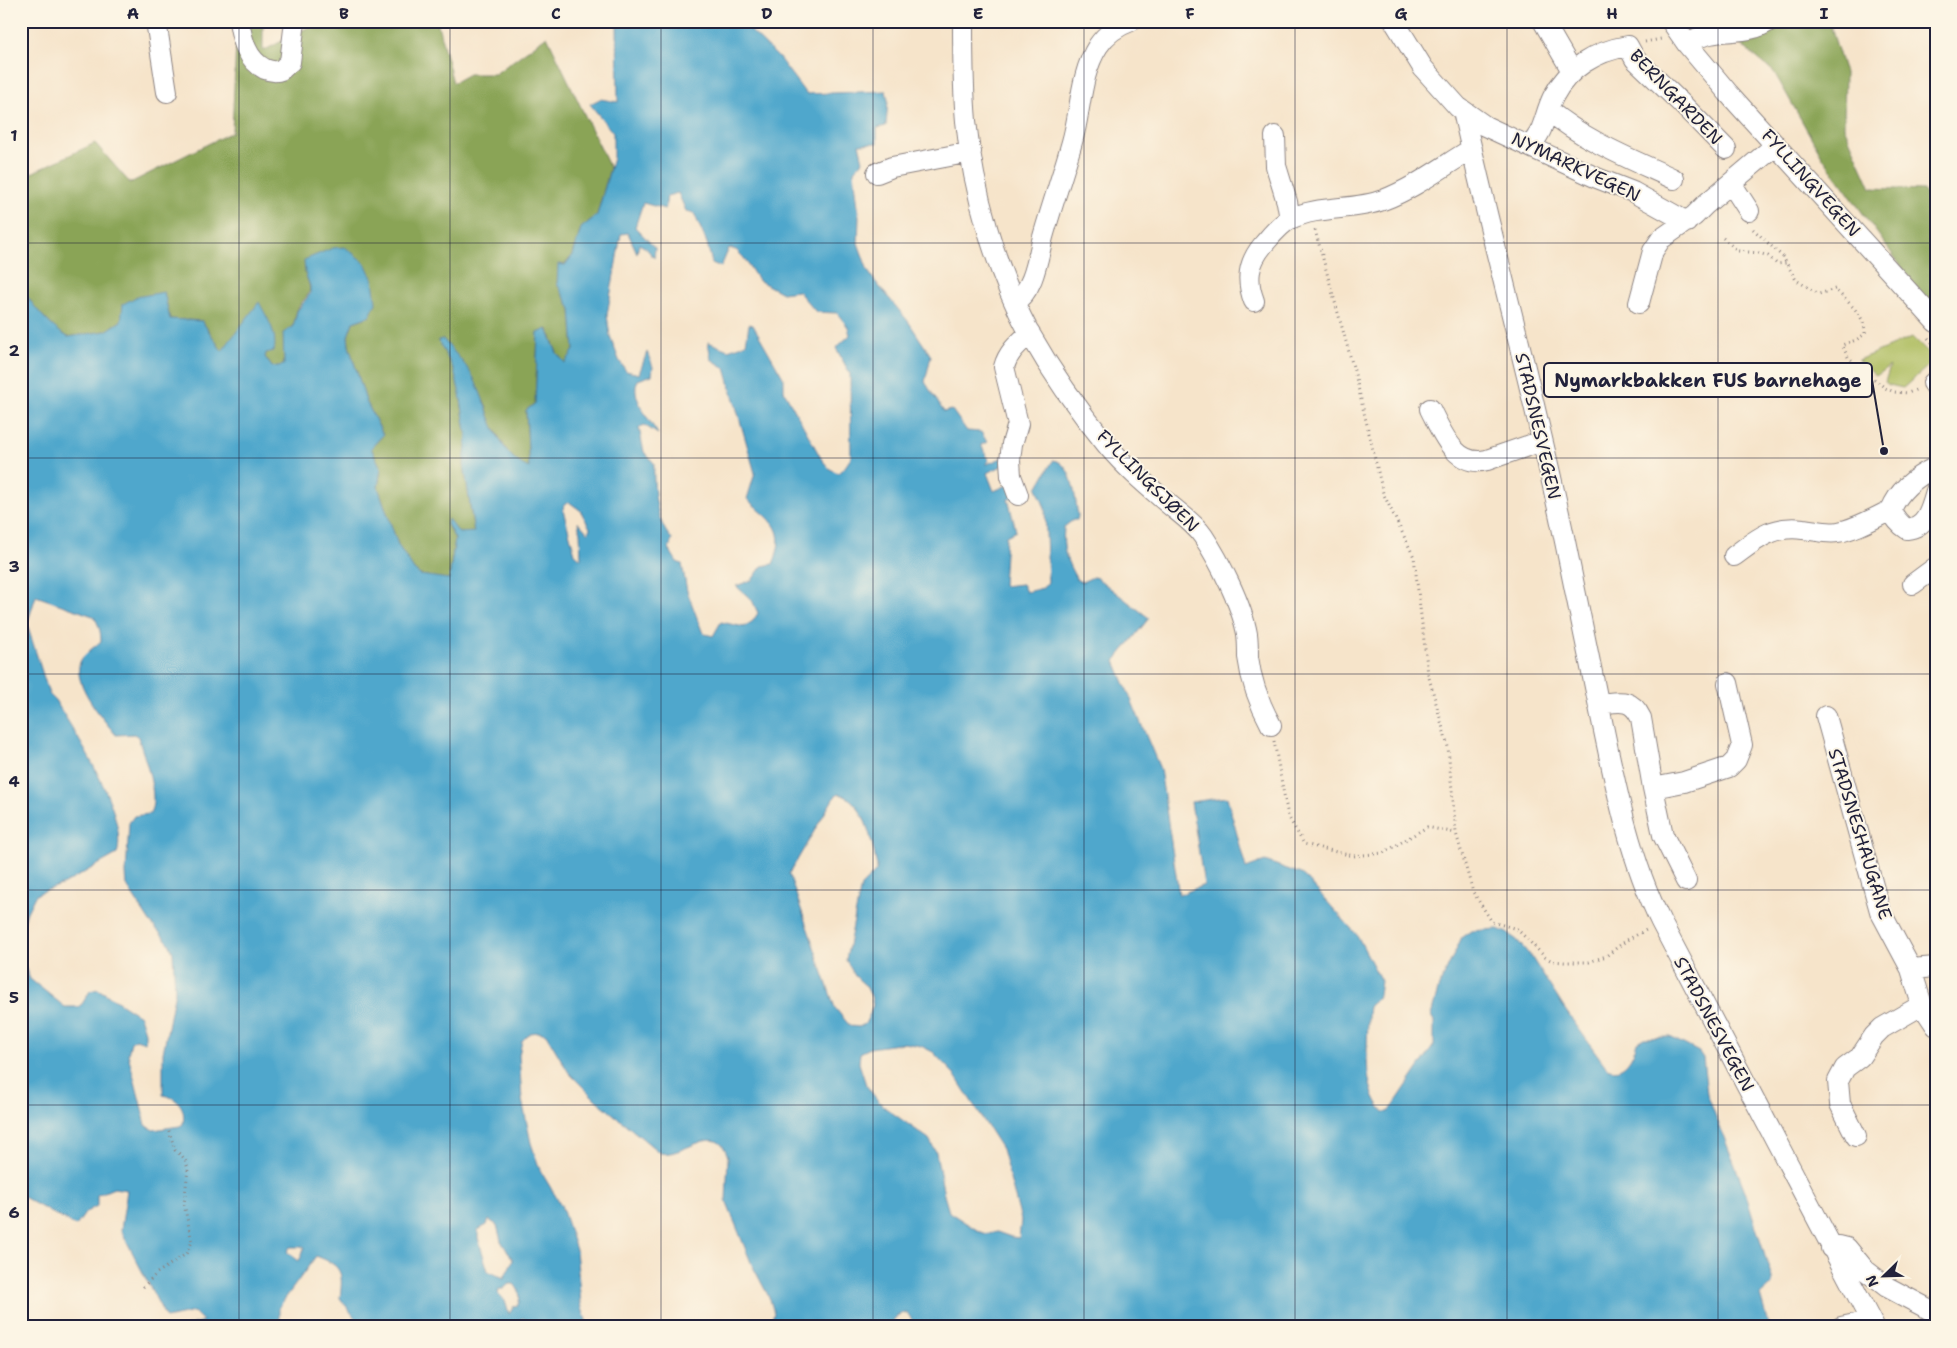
<svg xmlns="http://www.w3.org/2000/svg" width="1957" height="1348" font-family="'Shantell Sans',sans-serif">
<style>
.green{fill:#aebd60;stroke:#68704e}
.forest{fill:#8aa456;stroke:#566348}
.water{fill:#4fa7cc;stroke:#386484;fill-rule:evenodd}
.lines{fill:none;stroke-linecap:round;stroke-linejoin:round}
.minor-casing{stroke:#8c8382;stroke-width:22}
.path{stroke:#8c8382;stroke-width:3;stroke-dasharray:1 4;stroke-linecap:butt}
.minor{stroke:#fff;stroke-width:20}
.grid{fill:none;stroke:#22223b;stroke-width:1;stroke-opacity:0.55}
.labels{text-anchor:middle;dominant-baseline:central;stroke-width:4;stroke-linejoin:round;paint-order:stroke}
.street-label{font-size:18px;fill:#22223b;stroke:#fcf5e5}
.leader{fill:none;stroke:#22223b;stroke-width:2}
.callout-dot{fill:#22223b;stroke:#fcf5e5;stroke-width:2}
.callout{fill:#fcf5e5;stroke:#22223b;stroke-width:2}
.callout-label{font-size:19px;text-anchor:middle;font-weight:bold;fill:#22223b}
.neatline{fill:none;stroke:#22223b;stroke-width:2}
.grid-label{font-size:16px;text-anchor:middle;font-weight:bold;fill:#22223b}
</style>
<rect width="100%" height="100%" fill="#fcf5e5"/>
<filter id="ink" filterUnits="userSpaceOnUse"><feTurbulence type="fractalNoise" baseFrequency=".02" numOctaves="2"/><feDisplacementMap in="SourceGraphic" scale="10" xChannelSelector="R" yChannelSelector="G"/><feConvolveMatrix kernelMatrix="1 2 1 2 8 2 1 2 1" color-interpolation-filters="sRGB"/></filter>
<filter id="wash" filterUnits="userSpaceOnUse"><feTurbulence type="fractalNoise" baseFrequency=".0096" numOctaves="4" result="noise"/><feDisplacementMap in="SourceGraphic" scale="20" xChannelSelector="R" yChannelSelector="G"/><feGaussianBlur stdDeviation="1.12" result="paint"/><feColorMatrix in="noise" values="0 0 0 0 0 0 0 0 0 0 0 0 0 0 0 0 0 1.4 0 .05"/><feComposite in="paint" operator="in"/></filter>
<g filter="url(#wash)">
<rect width="100%" height="100%" fill="#f6e4ca"/>
<!-- green -->
<path class="green" d="M1912,337L1935,360L1903,388L1889,385L1885,382L1890,366L1876,376L1858,360Z"/>
<!-- forest -->
<path class="forest" d="M237,21H263V51L320,21H437L453,83L469,74H495L547,36L610,168L597,215L581,228L573,255L564,265L559,264L557,284L571,309L574,350L565,364L557,353L548,329L538,333L535,404L526,410L529,468L518,464L507,451L491,423L486,405L439,340L454,370L460,394L467,437L464,464L474,533H459L448,520L447,525L455,539L449,580L420,575L414,570L398,545L378,487L381,468L371,448L383,435L366,401L349,346L348,336L353,322L370,316L305,273C315,298 307,291 297,310C295,315 295,322 293,327L284,333V365L272,367L265,357L266,353L222,351L202,321L170,319L164,292L106,331L68,337L58,331L36,309L21,288V178L95,143L130,183L232,132Z
M1764,21H1829L1845,73L1844,127L1871,188L1923,190L1936,217V315L1823,158L1774,72L1727,33Z"/>
<!-- water -->
<path class="water" d="M617,21H745L749,29L779,58L806,94L886,91L888,100L886,126L877,128V143L859,144L863,161L854,171L859,217L858,243L868,271L874,280L908,321L931,356L925,382L944,412L952,410L967,431L981,432L987,442L981,445L989,461L985,465L1006,456V464L987,473L994,491L1010,484L1015,497L1008,499L1016,531L1006,536L1003,586L1022,584L1026,592L1043,588L1048,582L1045,508L1037,488L1052,462L1054,460C1074,464 1075,500 1078,516L1077,520H1073L1064,527C1062,551 1066,560 1077,580L1082,582L1093,577L1097,578L1149,618L1115,661L1160,769L1179,895L1204,885L1191,802L1227,797L1246,868L1265,861L1301,874L1307,879L1357,935L1381,981L1379,995L1369,1007L1368,1014C1368,1047 1361,1087 1384,1112H1389L1434,1045V1021L1431,1016L1439,986L1462,937L1471,931L1498,929L1507,933L1517,940L1532,958L1566,1011L1607,1068C1624,1076 1634,1055 1637,1042L1644,1038L1670,1037L1699,1052L1703,1058L1707,1094L1745,1191L1772,1279V1285L1760,1296L1769,1327H918L907,1313C897,1313 894,1319 889,1327H768L774,1313L770,1299L752,1265L726,1201L728,1157C717,1119 684,1158 660,1153L595,1099L569,1073L546,1034L539,1032L530,1033L522,1041L519,1055L522,1100L531,1143L540,1170L561,1205L576,1250L581,1304L588,1327H527L526,1320L524,1318L518,1320V1327H362L340,1298C343,1273 343,1266 316,1256L279,1307V1327H183L203,1321L194,1312L166,1318L121,1230L127,1190L114,1188L97,1195V1206L86,1212L76,1226L21,1196V945L22,959L30,979L65,1007H78L82,1004L90,991L98,989L140,1016L145,1032V1042L136,1039L131,1042L128,1054L146,1125L153,1130L180,1126L183,1124C186,1108 179,1098 163,1095V1053L175,991L173,953L169,943L150,922L127,886L126,873L129,823L134,816L149,814C161,800 143,754 138,737L135,734L116,735C104,720 66,678 83,657C88,651 96,646 101,641C101,633 99,623 93,616L36,596L27,624L49,694L55,700C75,733 129,815 117,854L64,884L39,893L35,896L27,912L21,931V288C34,306 48,326 68,337L106,331L121,321L123,304L136,297L164,292L170,319L202,321L222,351L259,302C267,318 278,333 274,351L266,353L265,357L272,367L284,365L283,333L293,327L297,311L310,294V286L305,273L304,260L333,248L345,247L365,263L373,280L376,303L370,316L353,322L348,336L349,346L366,401L383,435L371,448L381,468L378,487L398,545L414,570L420,575L449,579L455,539L447,524L448,519L459,533L474,532L464,464L467,437L460,394L454,370L438,340L443,339C452,350 464,362 472,375C489,404 494,454 529,468L526,410L535,404L538,333L547,329L557,353L565,363L574,350L571,309L557,284L558,264L565,265L573,255L581,228L597,215L613,158V133L590,104L600,99L618,102ZM678,193L686,211L694,213L707,243L712,263L721,267L729,248L736,250L744,258L758,280L782,293L798,291L816,312L837,313L848,327L850,335L836,348L850,374L851,458L845,467L838,473L830,469L822,460L784,391V379L753,325L749,324L746,344L728,350L708,342L711,359L725,368L755,473L747,499C772,522 788,528 773,564L762,566L752,580L736,586L752,600L758,613L753,621L744,627L721,622L713,636L705,634L702,631L687,591L682,564L677,562L669,549L672,539C655,522 653,485 654,463L644,452L639,428L644,425L658,434C650,420 629,396 638,380L652,375L653,367L647,352L639,374L626,371L619,360L610,336L607,315L621,234L628,233L637,253L639,244L646,248L654,258L655,248L635,227L643,203L665,209L667,196ZM569,502L580,510L590,528L588,533L578,522L580,532L581,559L575,554L563,510L564,505ZM838,794C865,798 873,846 877,867L876,871L861,886L846,960L855,976L866,986L871,996L873,1005L870,1014L865,1024L859,1027L850,1026L835,1008L789,874L833,799ZM905,1043L921,1046L933,1052L954,1074L1002,1149L1021,1220L1019,1238L1011,1237L997,1232L988,1234L980,1232L949,1212L944,1195L936,1152L929,1139L884,1107L875,1097L866,1085L859,1063L860,1053L870,1048ZM489,1220L497,1225L501,1241L513,1260L504,1278L488,1271L478,1238V1230L487,1225ZM290,1247H305L299,1261L287,1252ZM509,1284H514C520,1291 521,1296 518,1305L514,1306L509,1314L505,1301L498,1293L499,1289H503Z"/>
</g>
<g filter="url(#ink)">
<g class="lines">
<defs>
<path id="minor" d="M156,21L167,92
M239,21C242,40 247,60 265,69C270,71 276,72 281,70C284,68 287,64 290,62L295,21
M963,21C963,54 963,88 966,121C973,191 996,272 1030,334C1052,373 1079,411 1107,445C1126,468 1149,487 1171,506C1182,515 1195,524 1203,536C1219,560 1242,605 1247,634C1248,641 1248,650 1248,657C1251,681 1260,705 1271,725
M1394,21L1423,68L1458,107L1485,126L1597,178L1633,192L1687,222
M1543,21L1572,71
M1671,21L1687,44L1729,94L1936,322
M1687,44C1715,24 1745,38 1769,21
M1548,110C1585,141 1631,159 1674,179
M1463,111C1496,260 1538,407 1568,556C1579,611 1591,666 1602,721C1616,789 1630,859 1661,922L1874,1327
M1275,136L1276,166L1287,202L1290,219
M1531,147C1534,140 1540,134 1542,127C1546,117 1548,107 1553,97C1568,68 1596,51 1628,46L1635,59L1681,103L1726,149
M877,173L892,167L971,152
M1731,183L1749,211
M1015,301C1034,291 1038,256 1043,237C1052,205 1063,174 1072,142C1081,111 1080,74 1098,46C1106,34 1117,26 1131,21
M1254,301C1246,280 1248,263 1263,245C1271,236 1279,225 1290,219C1319,205 1354,211 1383,200C1415,188 1443,166 1472,149
M1639,303L1653,251L1661,239L1694,216L1706,204L1776,145
M1933,383L1936,387
M1430,409C1442,432 1455,468 1487,460L1542,441
M1936,467C1917,476 1899,490 1891,510C1895,519 1899,524 1907,529C1927,527 1931,508 1936,491
M1018,495L1011,476L1010,460L1012,444L1018,424L1004,367C1008,352 1019,343 1030,333
M1734,556C1757,539 1772,525 1803,529C1815,530 1826,534 1838,532C1856,529 1874,518 1891,510
M1913,584L1936,567
M1599,704C1619,702 1631,697 1641,718L1653,788L1663,835L1686,881
M1826,716L1880,911L1911,969L1922,1005L1936,1026
M1653,788L1684,782L1729,767L1736,760L1742,745L1728,683
M1911,969L1936,967
M1856,1136L1840,1104L1838,1081L1845,1068L1860,1057L1874,1036L1882,1028L1922,1005
M1831,1248L1839,1246L1847,1248L1865,1270L1887,1287L1936,1313
M1841,1327L1870,1321"/>
</defs>
<!-- minor casing -->
<use href="#minor" class="minor-casing"/>
<!-- path -->
<path class="path" d="M1645,42L1661,39
M1753,229L1783,257L1796,280L1819,294L1835,289C1847,302 1866,315 1865,334L1856,340L1842,345L1848,357L1885,388L1894,392L1908,393L1918,389
M1315,230L1355,374L1383,493L1414,557L1428,674L1448,747L1456,833L1473,892L1492,922L1517,929L1545,957L1552,961L1564,962H1589L1606,956L1627,940L1646,930
M1723,238L1738,251L1759,253L1768,256L1777,264L1786,263
M1928,338L1936,347
M1274,741L1288,816L1304,844L1353,856L1383,853L1427,827L1456,833
M143,1287L157,1273L186,1254L192,1242L184,1204L188,1169L185,1159L175,1150L168,1128"/>
<!-- minor -->
<use href="#minor" class="minor"/>
</g>
</g>
<!-- grid -->
<path class="grid" d="M239,21V1327M450,21V1327M661,21V1327M873,21V1327M1084,21V1327M1295,21V1327M1507,21V1327M1718,21V1327M21,243H1936M21,458H1936M21,674H1936M21,890H1936M21,1105H1936"/>
<g class="labels">
<!-- street labels -->
<g class="street-label">
<text transform="translate(1676 97) rotate(46)">BERNGARDEN</text>
<text transform="translate(1576 167) rotate(25)">NYMARKVEGEN</text>
<text transform="translate(1811 183) rotate(48)">FYLLINGVEGEN</text>
<text transform="translate(1538 426) rotate(77)">STADSNESVEGEN</text>
<text transform="translate(1148 481) rotate(45)">FYLLINGSJØEN</text>
<text transform="translate(1860 834) rotate(73)">STADSNESHAUGANE</text>
<text transform="translate(1714 1024) rotate(62)">STADSNESVEGEN</text>
</g>
</g>
<!-- callouts -->
<path class="leader" d="M1884 451L1872 380"/>
<circle class="callout-dot" cx="1884" cy="451" r="5"/>
<rect class="callout" x="1544" y="363" width="328" height="34" rx="5"/>
<g class="callout-label">
<text x="1708" y="387">Nymarkbakken FUS barnehage</text>
</g>
<!-- margin -->
<rect width="1957" height="1348" fill="none" stroke="#fcf5e5" stroke-width="55"/>
<!-- north arrow -->
<g transform="translate(1884 1276) rotate(247)" stroke="#fcf5e5" stroke-width="4" paint-order="stroke">
<path d="M0-4L9 19L0 12L-9 19Z" fill="#22223b"/>
<text y="-8" font-size="14" font-weight="bold" text-anchor="middle" fill="#22223b">N</text>
</g>
<rect x="28" y="28" width="1902" height="1292" class="neatline"/>
<g class="grid-label">
<text x="133" y="19">A</text>
<text x="344" y="19">B</text>
<text x="556" y="19">C</text>
<text x="767" y="19">D</text>
<text x="978" y="19">E</text>
<text x="1190" y="19">F</text>
<text x="1401" y="19">G</text>
<text x="1612" y="19">H</text>
<text x="1824" y="19">I</text>
<text x="14" y="141">1</text>
<text x="14" y="356">2</text>
<text x="14" y="572">3</text>
<text x="14" y="787">4</text>
<text x="14" y="1003">5</text>
<text x="14" y="1218">6</text>
</g>
</svg>
